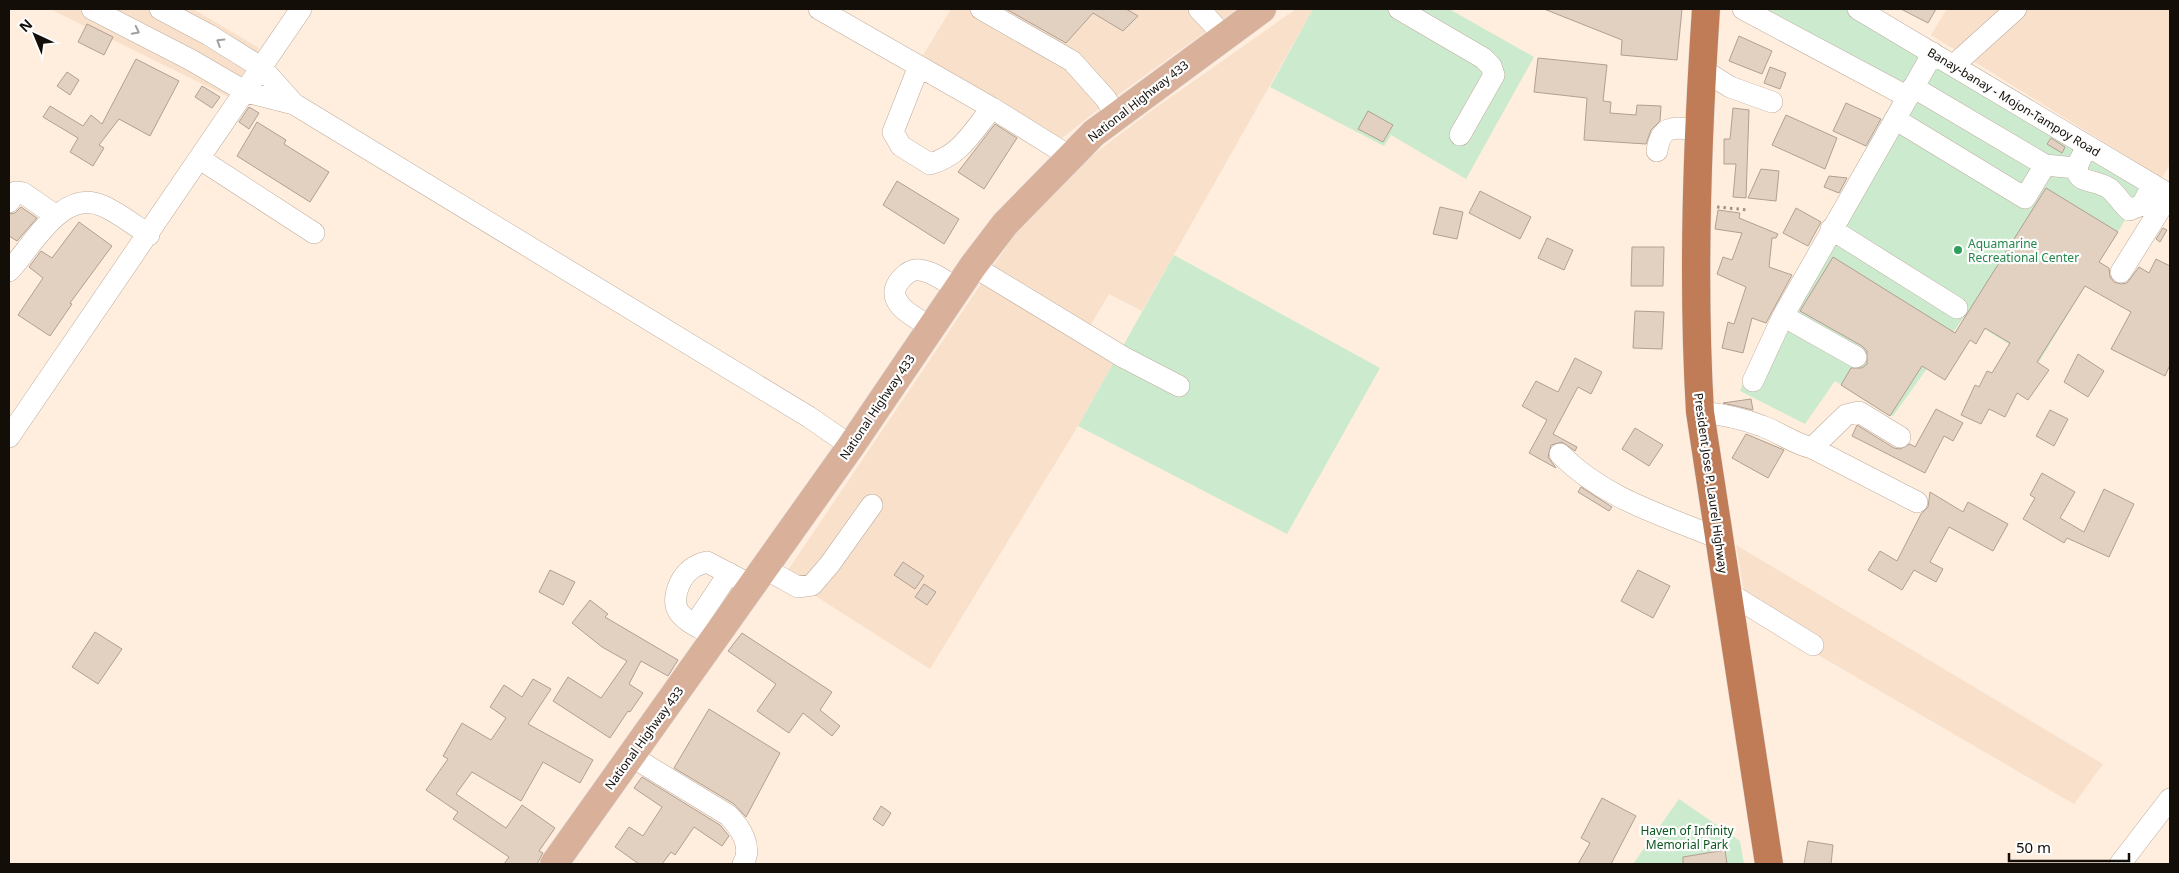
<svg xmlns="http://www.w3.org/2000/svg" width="2179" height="873" font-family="'Noto Sans',sans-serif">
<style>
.built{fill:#f8e0cb}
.green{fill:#ccebce}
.building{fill:#e2d0c0;stroke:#b19f91}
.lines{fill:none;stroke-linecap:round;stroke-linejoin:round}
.minor-casing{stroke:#bdac9d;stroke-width:22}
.major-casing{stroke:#dedddd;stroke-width:29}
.highway-casing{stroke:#dedddd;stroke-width:29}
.path{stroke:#9f9287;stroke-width:3;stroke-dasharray:2.5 4;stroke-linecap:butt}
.minor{stroke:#fff;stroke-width:21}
.major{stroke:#d9b09a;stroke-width:28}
.highway{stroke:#bf7c56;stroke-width:28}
.oneway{stroke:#a19f9d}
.leisure-dot{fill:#2e9e5b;stroke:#fdfdfd;stroke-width:2}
.labels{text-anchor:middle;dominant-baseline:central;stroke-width:4.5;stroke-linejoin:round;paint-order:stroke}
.street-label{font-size:12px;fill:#140e09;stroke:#fdfdfd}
.leisure-label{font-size:12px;fill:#27864d;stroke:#fdfdfd;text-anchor:start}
.park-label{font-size:12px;fill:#0e5721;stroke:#fdfdfd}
</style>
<rect width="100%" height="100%" fill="#ffeddd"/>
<!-- built -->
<path class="built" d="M50,9H193L259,48L229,97Z
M951,9H1237L1100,108L1056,143L922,57Z
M1296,9H1313L1142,311L1109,294L1087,331L990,271L1023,222L1081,164L1151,111Z
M1947,9H2170V164L2162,178L1931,35Z
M981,284L1115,360L1078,426L930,669L784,576Z
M1736,545L2103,764L2074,804L1748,614Z"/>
<!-- green -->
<path class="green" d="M1313,9H1449L1534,57L1466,179L1391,135L1384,146L1270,87Z
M1732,9H1847L1938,64L2147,184L2039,362L1964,317L1893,416L1835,381L1805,424L1740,391L1770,321L1894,98Z
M1174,255L1380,368L1287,534L1078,426Z
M1679,799L1740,841L1744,864H1633Z"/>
<!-- building -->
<path class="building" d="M1006,9H1126L1138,16L1123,31L1093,13L1066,43Z
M1544,9H1682L1677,60L1621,55L1622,40Z
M1901,9H1936L1928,23Z
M87,24L113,37L104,55L78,42Z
M1739,36L1772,51L1762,74L1729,61Z
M1538,58L1607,65L1603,101L1611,102L1610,113L1636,115L1637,105L1661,106L1660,121L1651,130L1646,144L1584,140L1587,98L1534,92Z
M136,59L179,81L150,136L119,119L99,145L104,148L93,166L70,152L78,138L43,117L50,106L83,126L91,115L102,124Z
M1770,67L1786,73L1780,89L1764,83Z
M67,72L79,80L70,95L57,86Z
M202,86L220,97L212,108L195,97Z
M1846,103L1881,119L1866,146L1833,131Z
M249,107L259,113L249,129L239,122Z
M1733,108L1749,110L1746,198L1733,197L1736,164H1724V139H1730Z
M1368,111L1393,125L1383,142L1358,129Z
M1786,115L1837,138L1825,169L1772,145Z
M257,122L286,140L284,144L329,172L310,202L237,156Z
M995,124L1017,138L984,189L958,172Z
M2051,138L2065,147L2062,153L2047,144Z
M1761,169L1779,171L1776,201L1748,198Z
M1829,176L1847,178L1839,193L1824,187Z
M897,181L959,219L944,244L883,205Z
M2046,188L2118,232L2099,262L2109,268L2110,277L2114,282L2121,284L2127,283L2139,267L2149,273L2156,259L2170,266V365L2165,376L2111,349L2131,312L2085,286L2037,362L2049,370L2028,400L2017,393L2005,417L1989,409L1981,424L1961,415L1975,385L1979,387L1987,371L1992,373L2010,343L1985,328L1976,344L1970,340L1945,380L1922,366L1890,416L1841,385L1851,368H1862L1867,364V351L1862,346L1800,311L1833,257L1955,333Z
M1480,191L1531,217L1520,239L1469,213Z
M21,207L37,218L17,241L9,236V214L15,213Z
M1440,207L1463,212L1457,239L1433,234Z
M1796,208L1821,222L1808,246L1783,233Z
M1718,210L1740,213L1739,218L1778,234L1776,238H1772L1769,267L1792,275L1766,323L1752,318L1743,353L1722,348L1728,322L1734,324L1746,287L1717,274L1723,257L1732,260L1742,233L1715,229Z
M79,222L112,246L70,303L72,304L50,336L18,315L43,278L29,267L41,251L52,258Z
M2163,228L2167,230L2160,242L2156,239Z
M1547,238L1573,250L1564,270L1538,258Z
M1632,247H1664L1663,286H1631Z
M1635,311L1664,312L1662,349L1633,348Z
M2078,354L2104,371L2088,397L2064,382Z
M1575,358L1602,372L1591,394L1578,387L1553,434L1577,447L1575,451L1562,442L1551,445L1548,457L1556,468L1529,453L1547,420L1522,406L1536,381L1558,392Z
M1751,399L1753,410L1723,403Z
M1936,409L1963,423L1953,441L1944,436L1925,473L1852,436L1857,425L1894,448L1900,449L1910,444L1915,447Z
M2050,410L2068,419L2054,446L2036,436Z
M1635,428L1663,445L1649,466L1622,449Z
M1746,434L1784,450L1768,478L1732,458Z
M2042,473L2075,492L2060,518L2084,532L2104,489L2134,504L2109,557L2067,538L2064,543L2023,519L2035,498L2030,495Z
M1581,487L1612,507L1609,511L1578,492Z
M1930,492L1963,512L1968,502L2008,524L1993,551L1949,527L1930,562L1943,569L1936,582L1914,570L1902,590L1868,570L1880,551L1897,561L1921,514L1928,507Z
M903,562L924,576L915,589L894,575Z
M550,570L575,582L563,605L539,592Z
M1638,570L1670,586L1653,618L1621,601Z
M924,584L936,592L927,605L915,597Z
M590,600L608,614L605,617L678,660L668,676L641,661L629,684L643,693L630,712L628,711L610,738L553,701L568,677L601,698L627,661L602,647L572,623Z
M95,632L122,649L98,684L72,667Z
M742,633L832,692L820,710L840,726L832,736L803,713L789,733L757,711L776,684L728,651Z
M533,679L551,689L528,724L593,760L580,783L543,762L521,801L472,772L456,794L506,828L522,805L555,828L539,851L543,853L537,864H504L509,857L453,819L458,812L426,790L448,759L443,756L462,723L491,740L506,718L490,707L504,685L522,697Z
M709,709L780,753L746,817L734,804L674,768Z
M642,777L720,825L729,836L722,846L694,827L675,855L671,852L662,864H639L615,847L629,827L643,836L662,807L634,788Z
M1602,798L1636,816L1611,864H1578L1590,843L1581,838Z
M881,806L891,813L883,826L873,819Z
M1808,841L1833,845L1831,864H1804Z
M1725,850L1727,864H1683V857Z"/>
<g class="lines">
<defs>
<path id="minor" d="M92,9L191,60L246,92L294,104
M160,9L209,35L262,68L294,104L809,417L851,446
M819,9L992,108L1069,156
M981,9L1072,61L1106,99L1116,116
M1199,9L1224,36
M1399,9L1483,58L1491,66L1494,75L1460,135
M1743,9L1908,97
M1858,9L2170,195
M1954,65L2016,9
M919,66L893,132L901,146L930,164C961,155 972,132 992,108
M1702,69L1730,87L1772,102
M1913,87L2045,165L2076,168
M1895,119L2025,198L2045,165
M1657,151C1661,122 1677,128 1700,130
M2082,156C2066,186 2094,177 2110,189C2117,195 2122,204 2129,210L2142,205L2152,186
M200,159L314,233
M9,202L16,192L23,193L55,215
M1831,229L1957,308
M973,266L1123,357L1179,386
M9,271C32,247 62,187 103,206C119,213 134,225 149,235
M2121,272L2169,195
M1783,316L1856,357
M931,327C914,317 880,301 902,278C907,273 912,269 919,270C933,271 946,282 957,289
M1753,381L1783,316L1933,53
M1700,412C1721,414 1741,418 1762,426C1779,432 1794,444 1812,448L1846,415L1859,412L1900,437
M9,437L301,9
M1812,448L1917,502
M1560,454C1605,499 1660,514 1718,538
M764,568L798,587L812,585L830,564L872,505
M1727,592L1813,645
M695,624L729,573
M715,637C690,621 665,616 680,583C686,571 694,565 707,562L751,585
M631,756L728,815C741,828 753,847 743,864
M2120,864L2170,799"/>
<path id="major" d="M554,864L851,446L973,266L1005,224L1094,133L1262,9"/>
<path id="highway" d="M1706,9C1697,143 1692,278 1700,412L1769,864"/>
</defs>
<!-- minor casing -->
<use href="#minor" class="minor-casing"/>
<!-- major casing -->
<use href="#major" class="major-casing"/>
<!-- highway casing -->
<use href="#highway" class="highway-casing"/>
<!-- path -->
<path class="path" d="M1717,207L1749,210"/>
<!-- minor -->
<use href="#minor" class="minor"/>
<!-- major -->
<use href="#major" class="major"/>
<!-- highway -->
<use href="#highway" class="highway"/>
</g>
<!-- one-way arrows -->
<defs><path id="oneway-chevron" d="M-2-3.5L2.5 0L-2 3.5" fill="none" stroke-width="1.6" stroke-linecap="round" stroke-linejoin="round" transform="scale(1.25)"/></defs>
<g class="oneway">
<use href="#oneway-chevron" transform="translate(136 31) rotate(27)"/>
<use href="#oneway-chevron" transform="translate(220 42) rotate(-148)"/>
</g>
<!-- markers -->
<circle class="leisure-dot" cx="1958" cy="250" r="5"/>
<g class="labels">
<!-- street labels -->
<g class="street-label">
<text transform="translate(1138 101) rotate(-38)">National Highway 433</text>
<text transform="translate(2014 102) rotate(31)">Banay-banay - Mojon-Tampoy Road</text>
<text transform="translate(877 407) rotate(-56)">National Highway 433</text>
<text transform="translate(1711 483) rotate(82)">President Jose P. Laurel Highway</text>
<text transform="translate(644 738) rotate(-54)">National Highway 433</text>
</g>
<!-- leisure labels -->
<g class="leisure-label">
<text x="1968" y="243">Aquamarine<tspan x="1968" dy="14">Recreational Center</tspan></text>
</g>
<!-- park labels -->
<g class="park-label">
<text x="1687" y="830">Haven of Infinity<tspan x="1687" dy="14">Memorial Park</tspan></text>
</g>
</g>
<!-- border -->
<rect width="2179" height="873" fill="none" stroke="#140e09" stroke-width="20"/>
<!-- north arrow -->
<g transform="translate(35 35) rotate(316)" stroke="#fdfdfd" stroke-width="4" paint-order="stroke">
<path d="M0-4L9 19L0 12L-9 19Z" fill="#140e09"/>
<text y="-8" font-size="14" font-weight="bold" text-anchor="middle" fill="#140e09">N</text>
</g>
<!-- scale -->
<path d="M2009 853v8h120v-8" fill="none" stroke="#140e09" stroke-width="2.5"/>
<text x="2016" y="853" font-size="15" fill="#140e09" stroke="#fdfdfd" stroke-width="4" paint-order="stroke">50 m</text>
</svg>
